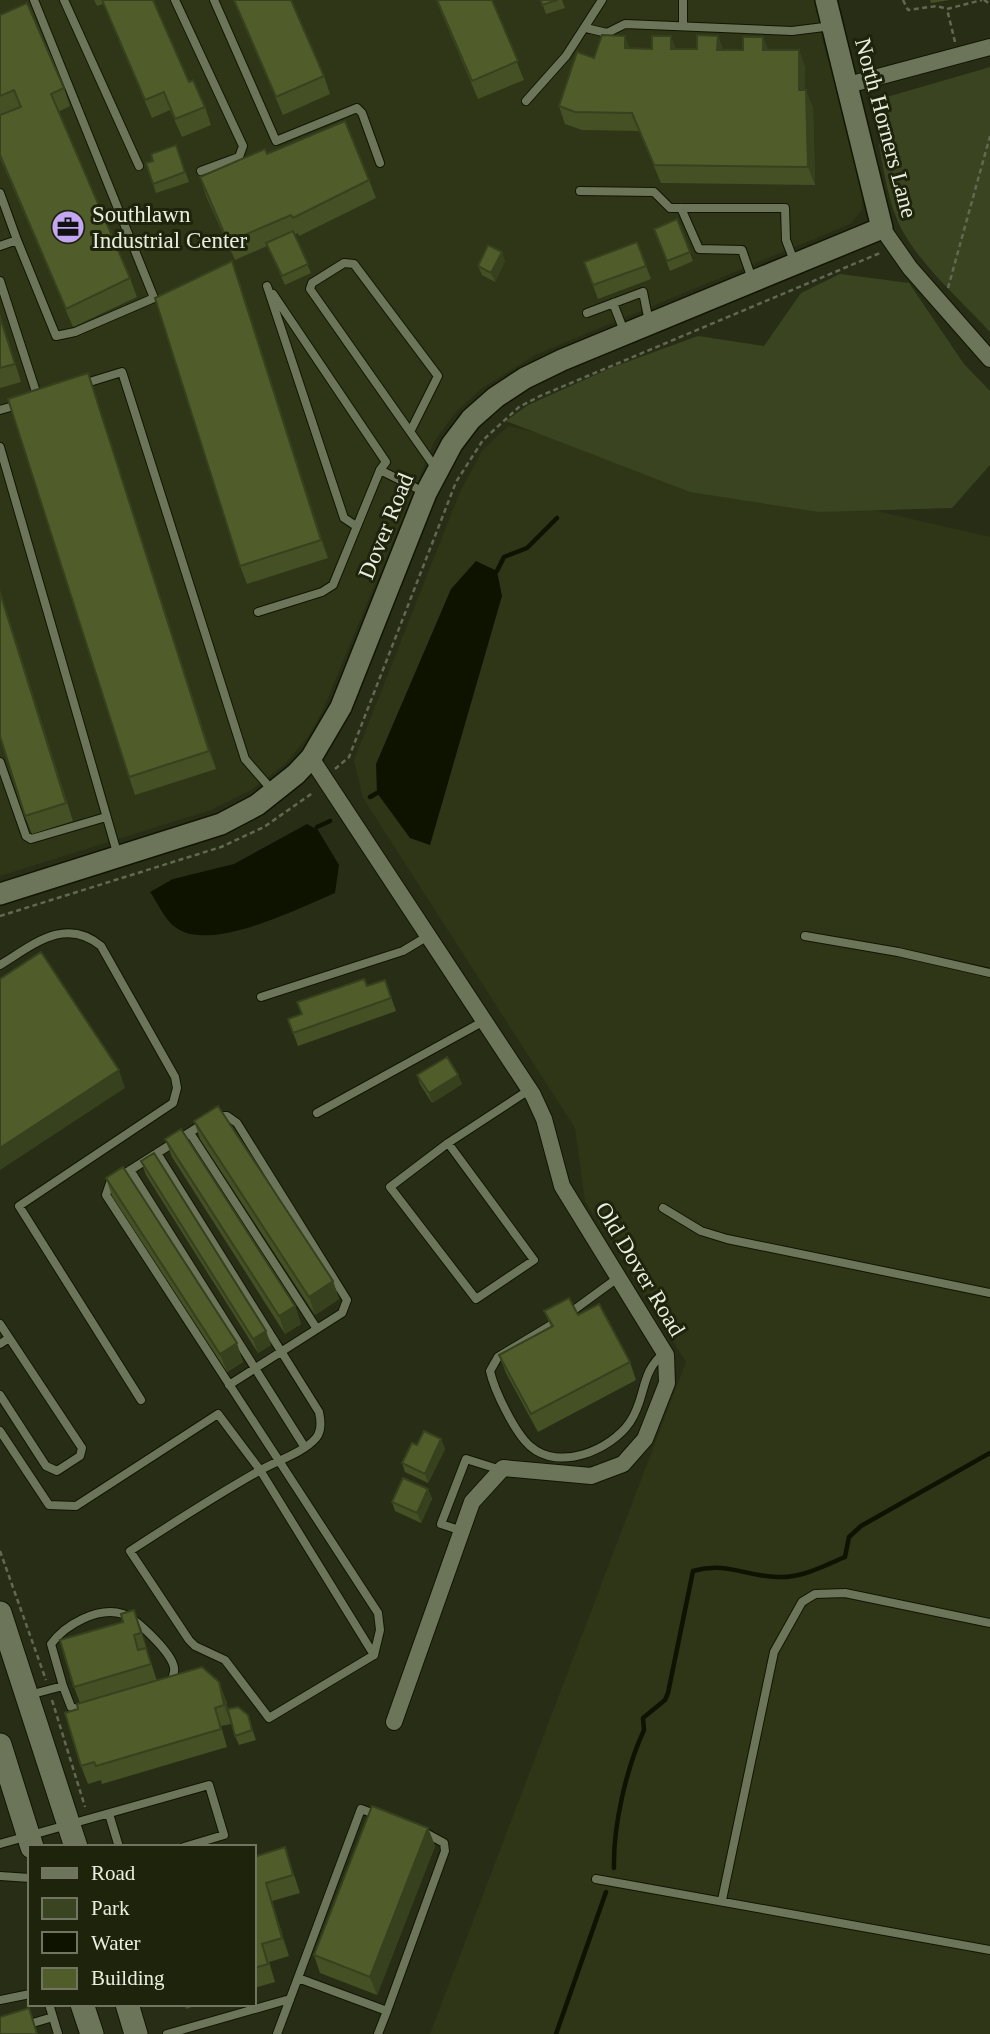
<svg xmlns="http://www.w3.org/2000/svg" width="990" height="2034" font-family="Georgia,serif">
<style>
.built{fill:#2e3617}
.green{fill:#3a4420}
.water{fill:#0e1300}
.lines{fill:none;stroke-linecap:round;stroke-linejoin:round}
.stream{stroke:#0e1300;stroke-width:4.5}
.service-casing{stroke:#111601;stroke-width:10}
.minor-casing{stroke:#111601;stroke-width:18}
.tertiary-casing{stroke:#111601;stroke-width:24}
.secondary-casing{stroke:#111601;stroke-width:25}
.path{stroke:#626853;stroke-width:2.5;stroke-dasharray:5 3.5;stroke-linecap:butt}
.service{stroke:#6c7459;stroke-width:8}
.minor{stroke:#6c7459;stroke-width:16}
.tertiary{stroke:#6c7459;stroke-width:21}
.secondary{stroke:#6c7459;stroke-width:23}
.wall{fill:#455025}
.shaded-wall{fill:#38411e}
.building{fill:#505d2b;stroke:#38411e;stroke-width:2}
.labels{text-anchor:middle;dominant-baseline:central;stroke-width:6;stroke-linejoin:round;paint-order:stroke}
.street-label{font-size:23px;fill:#e9eedf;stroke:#1e240c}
.poi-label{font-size:23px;fill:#e9eedf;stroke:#1e240c;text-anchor:start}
</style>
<rect width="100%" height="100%" fill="#282e16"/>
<!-- built -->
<path class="built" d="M0,0H816L823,43L852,136L862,192V210L850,224L535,355L481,389L454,414L434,442L322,712L308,737L284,765L251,790L211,810L0,876Z
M508,426L990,537V2034H430L686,1362L585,1201L575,1128L363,798L354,760L460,492L482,451Z"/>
<!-- green -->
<path class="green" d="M990,67V332C961,300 923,268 902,230C884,195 881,148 873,110L880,99Z
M840,274L909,283L964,364L990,391V465L952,508L819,512L690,492L506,421L528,405L613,367L698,336L764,346L801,293Z"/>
<!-- water -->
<path class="water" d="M476,561L497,571L502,596L430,845L410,838L377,793L376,764L451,589Z
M307,824L318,830L339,865L335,893C299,908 209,954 175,927C165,920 157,902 150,892L173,879L234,864Z"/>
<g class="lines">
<!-- stream -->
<path class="stream" d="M497,571L504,557L527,548L557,518
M370,797L377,793
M317,827L330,821
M614,1868C613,1826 626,1769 644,1730L643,1718L665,1700L668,1693L693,1571C728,1561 746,1577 778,1577C803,1578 823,1566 845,1557L849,1537L861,1526L990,1453
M556,2034L606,1892"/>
<defs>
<path id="service" d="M64,0L139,166
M175,0L243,146L239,157L201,171
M214,0L276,141L357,108L362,113L380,163
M683,0V26
M586,28L607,33L625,24L792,31L832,26
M526,101L566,56L602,0
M580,191L654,192L670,208H785L786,240L794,261
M0,193L17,240
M681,208L699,249L742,250L752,279
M0,246L17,240L56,336L75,332L154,298L34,0
M0,281L38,398
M267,286L344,518L356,526
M273,294L386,462L380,470
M613,303L624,331
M587,313L643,292L649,322
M83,384L122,372L245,759L272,790
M0,410L21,404
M411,430L438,376L354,264L344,263L312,283L310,289L437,470
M0,447L118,856
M258,612L322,592L333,585L380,470L424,492
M0,762L26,836L31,839L106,817
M805,936L898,952L990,973
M0,965C33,945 65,916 101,946L175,1077L177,1088L173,1103L19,1206L141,1400
M261,997L403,951L428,936
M317,1113L484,1021
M217,1116H227L237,1123L347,1300L342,1313L229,1385
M203,1124L110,1183L106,1195L378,1613L380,1630L374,1655
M190,1133L317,1329
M448,1143L534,1260L476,1299L390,1187L448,1143L529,1090
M130,1170L304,1446
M663,1208L701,1231L727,1239L990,1293
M567,1315L619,1277
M556,1322L498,1357L490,1371C494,1390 515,1433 530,1446C559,1472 611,1450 630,1422C647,1397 639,1373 665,1352
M0,1324L82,1448L80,1456L57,1471L46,1466L0,1395
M0,1344L9,1338
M0,1431L49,1505L76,1506L218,1414L260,1470L374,1655L269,1718L225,1660L195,1646L189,1640L130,1551C173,1523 215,1496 259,1471C276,1461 303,1453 316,1438C322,1431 321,1421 319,1412L157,1153
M462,1531L441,1524L466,1459L501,1470
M63,1686L51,1644C65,1625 98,1606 123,1614C137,1619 168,1650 173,1664C176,1671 173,1678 169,1684
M29,1695L63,1686L71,1707L84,1711
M109,1814L119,1847
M0,1844L209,1785L224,1835L184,1847
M0,1876L30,1878
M596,1879L990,1950
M722,1900L774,1652L802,1602L815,1594L845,1593L990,1623
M298,1978L387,2011L378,2034
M0,2000L30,1994
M49,2004L58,2034
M387,2011L445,1851L444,1843L422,1831
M26,2025L53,2017
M167,2034L290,1999
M277,2034L361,1809L377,1815"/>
<path id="minor" d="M848,85L990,47
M882,228L910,268L990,359
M311,758L533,1095L544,1119L562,1186L666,1355L667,1383L645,1439L623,1464L591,1476L503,1468L472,1502L394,1722"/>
<path id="tertiary" d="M0,894L221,824L257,805L296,774L311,758L341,707L426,493L452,444L471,419L496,397L525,378L562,360L882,228L826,0"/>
<path id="secondary" d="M0,1613L76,1847
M0,1745L32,1847
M82,2004L92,2034
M127,2004L136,2034"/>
</defs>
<!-- service casing -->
<use href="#service" class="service-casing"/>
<!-- minor casing -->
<use href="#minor" class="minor-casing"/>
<!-- tertiary casing -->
<use href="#tertiary" class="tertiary-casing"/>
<!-- secondary casing -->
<use href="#secondary" class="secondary-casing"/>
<!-- path -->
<path class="path" d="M903,0L908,10L937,6L947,9
M984,0L990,4
M955,42L947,9L982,0
M948,288L990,136
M335,769L349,757L456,482L483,440L519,407L540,396L880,253
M0,916L221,847L264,827L314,792
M0,1551L46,1680
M52,1700L85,1807"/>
<!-- service -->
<use href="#service" class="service"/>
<!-- minor -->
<use href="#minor" class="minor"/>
<!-- tertiary -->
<use href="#tertiary" class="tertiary"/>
<!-- secondary -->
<use href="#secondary" class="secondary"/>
</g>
<!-- wall -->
<path class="wall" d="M94,0H153L189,82L205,107L211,125L182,137L170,110L152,118L103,4L97,6Z
M233,0H291L324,76L330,94L283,115Z
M436,0H492L524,80L478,99Z
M541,0H562L565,8L546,14Z
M930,0H950L931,3Z
M0,15L64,88L70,106L58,112L130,278L137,297L73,327L0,158Z
M718,36L723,50H743L763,37L768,50H799L805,68V90L813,108L815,185L661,183L639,131L582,130L565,124L559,106L594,58L630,48L697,49Z
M176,145L189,182L156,193L146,163L153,161Z
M267,154L369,180L376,198L299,236L298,233L294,235L311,273L285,285L267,246L235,260L206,196L200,177Z
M677,219L693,261L670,271L654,229Z
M637,242L651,279L598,299L584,262Z
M232,261L328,558L247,584L240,566Z
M505,261L495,282L482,275L478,266Z
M0,314L21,382L0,388Z
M88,373L216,769L135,795L129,777Z
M0,590L73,821L32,834L25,816Z
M385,980L396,1011L298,1046L288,1019Z
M417,1075H458L462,1084L432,1103L420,1084Z
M194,1121L333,1281L339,1299L315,1315L200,1139Z
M165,1139L295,1306L301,1324L285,1334L172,1157Z
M141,1161L266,1331L271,1345L258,1353L146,1175Z
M106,1178L243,1362L227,1372L112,1196Z
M544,1311L578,1315L630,1362L636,1380L538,1432L506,1373L499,1355L551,1327Z
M441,1439L445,1449L428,1483L405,1472L402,1463L417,1445Z
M428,1489L432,1499L421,1523L395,1511L392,1502Z
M134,1610L157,1681L226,1700L231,1724L221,1726L227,1747L102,1784L101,1780L88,1784L81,1766L78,1709L80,1703L74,1687L123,1622Z
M251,1725L256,1740L239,1745L235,1736Z
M428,1828L435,1846L377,1995L320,1973L314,1955Z
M285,1847L300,1893L272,1901L289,1956L269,1962L275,1982L254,1988V1857Z
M184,2004H201L186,2009Z"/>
<!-- shaded-wall -->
<path class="shaded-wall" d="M625,36L632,54L625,48Z
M671,36L678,54L671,49Z
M718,36L724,54L717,50Z
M763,37L770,55L763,50Z
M799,50L805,68V108L799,90Z
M806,90L813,108L815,185L808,167Z
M502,252L505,261L495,282L491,273Z
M232,261L239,279L328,558L321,540Z
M0,314L21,382L0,317Z
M88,373L95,392L216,769L209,751Z
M0,590L73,821L0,593Z
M119,1070L125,1088L0,1170V1148Z
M458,1075L462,1084L432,1103L429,1093Z
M333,1281L339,1299L315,1315L309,1297Z
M295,1306L301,1324L285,1334L279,1316Z
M266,1331L271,1345L258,1353L253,1339Z
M237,1343L243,1362L227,1372L220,1354Z
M441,1439L445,1449L428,1483L425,1474Z
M428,1489L432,1499L421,1523L417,1513Z
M134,1610L141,1628L148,1651L141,1633Z
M219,1682L226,1700L231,1724L224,1705Z
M428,1828L435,1846L377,1995L370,1977Z
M266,1883L272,1901L289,1956L282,1938Z"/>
<!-- building -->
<path class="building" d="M102,0H153L189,82L193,80L205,107L175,119L164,92L145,100Z
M234,0H291L324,76L276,97Z
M437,0H492L518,61L472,81Z
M541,0H558L542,5Z
M27,3L64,88L51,94L130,278L66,309L0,155V115L21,107L14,90L0,96V15Z
M602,35L625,36V48L652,49V36H671V49H697V35L718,36L717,50H743V37H763V50H799V90H806L808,167L654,165L632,113L575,112L559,106L577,52L594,58Z
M345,121L369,180L293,218L291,215L228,242L200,177L265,149L267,154Z
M176,145L185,172L153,184L146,163L153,161L151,154Z
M677,219L690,252L667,261L654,229Z
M293,231L308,264L282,276L266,243Z
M637,242L646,266L593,285L584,262Z
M488,245L502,252L491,273L478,266Z
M232,261L321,540L240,566L155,298Z
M0,317L15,364L0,368Z
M88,373L209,751L129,777L8,399Z
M0,593L66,803L25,816L0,736Z
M41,952L119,1070L0,1148V979Z
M364,979L367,986L385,980L391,998L293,1033L288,1019L302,1014L297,1002Z
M447,1057L458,1075L429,1093L417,1075Z
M218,1106L333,1281L309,1297L194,1121Z
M181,1129L295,1306L279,1316L165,1139Z
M154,1153L266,1331L253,1339L141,1161Z
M123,1167L237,1343L220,1354L106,1178Z
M569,1298L578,1315L599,1304L630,1362L531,1414L499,1355L553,1326L544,1311Z
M424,1431L441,1439L425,1474L402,1463L412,1443L417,1445Z
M403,1478L428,1489L417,1513L392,1502Z
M134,1610L141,1633L134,1635L138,1650L146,1648L151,1664L74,1687L60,1640L123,1622L121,1614Z
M202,1667L219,1682L224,1705L215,1708L221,1729L96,1766L94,1762L81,1766L65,1713L78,1709L77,1704Z
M238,1707L248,1715L252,1730L235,1736L228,1709Z
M372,1806L428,1828L370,1977L314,1955Z
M285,1847L293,1875L266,1883L282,1938L262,1944L268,1964L254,1968V1857Z
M29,2008L37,2034H0V2017Z"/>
<!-- icons -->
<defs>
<symbol id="office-disc" viewBox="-11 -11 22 22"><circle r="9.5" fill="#c3a7f2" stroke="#1e240c"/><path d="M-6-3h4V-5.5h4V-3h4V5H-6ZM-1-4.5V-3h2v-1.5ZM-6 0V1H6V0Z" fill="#111"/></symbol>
</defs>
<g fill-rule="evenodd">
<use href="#office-disc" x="49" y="208" width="38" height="38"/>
</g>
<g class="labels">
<!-- street labels -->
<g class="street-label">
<text transform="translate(886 128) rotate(75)">North Horners Lane</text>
<text transform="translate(386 526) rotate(-68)">Dover Road</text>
<text transform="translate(640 1269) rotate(59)">Old Dover Road</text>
</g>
<!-- poi labels -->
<g class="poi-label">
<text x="92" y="214">Southlawn<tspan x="92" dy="26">Industrial Center</tspan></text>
</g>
</g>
<!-- legend -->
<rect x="28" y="1845" width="228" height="161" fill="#1e240c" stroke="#6f7560" stroke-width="2"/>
<rect x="42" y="1868" width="35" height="10" fill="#6c7459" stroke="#6f7560" stroke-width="2"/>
<text x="91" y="1880" font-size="21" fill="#e9eedf">Road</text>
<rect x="42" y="1898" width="35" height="21" fill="#3a4420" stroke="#6f7560" stroke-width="2"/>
<text x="91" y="1915" font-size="21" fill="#e9eedf">Park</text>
<rect x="42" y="1932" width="35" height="21" fill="#0e1300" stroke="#6f7560" stroke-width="2"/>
<text x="91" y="1950" font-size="21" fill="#e9eedf">Water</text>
<rect x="42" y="1968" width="35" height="21" fill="#505d2b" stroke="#6f7560" stroke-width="2"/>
<text x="91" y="1985" font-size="21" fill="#e9eedf">Building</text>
</svg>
